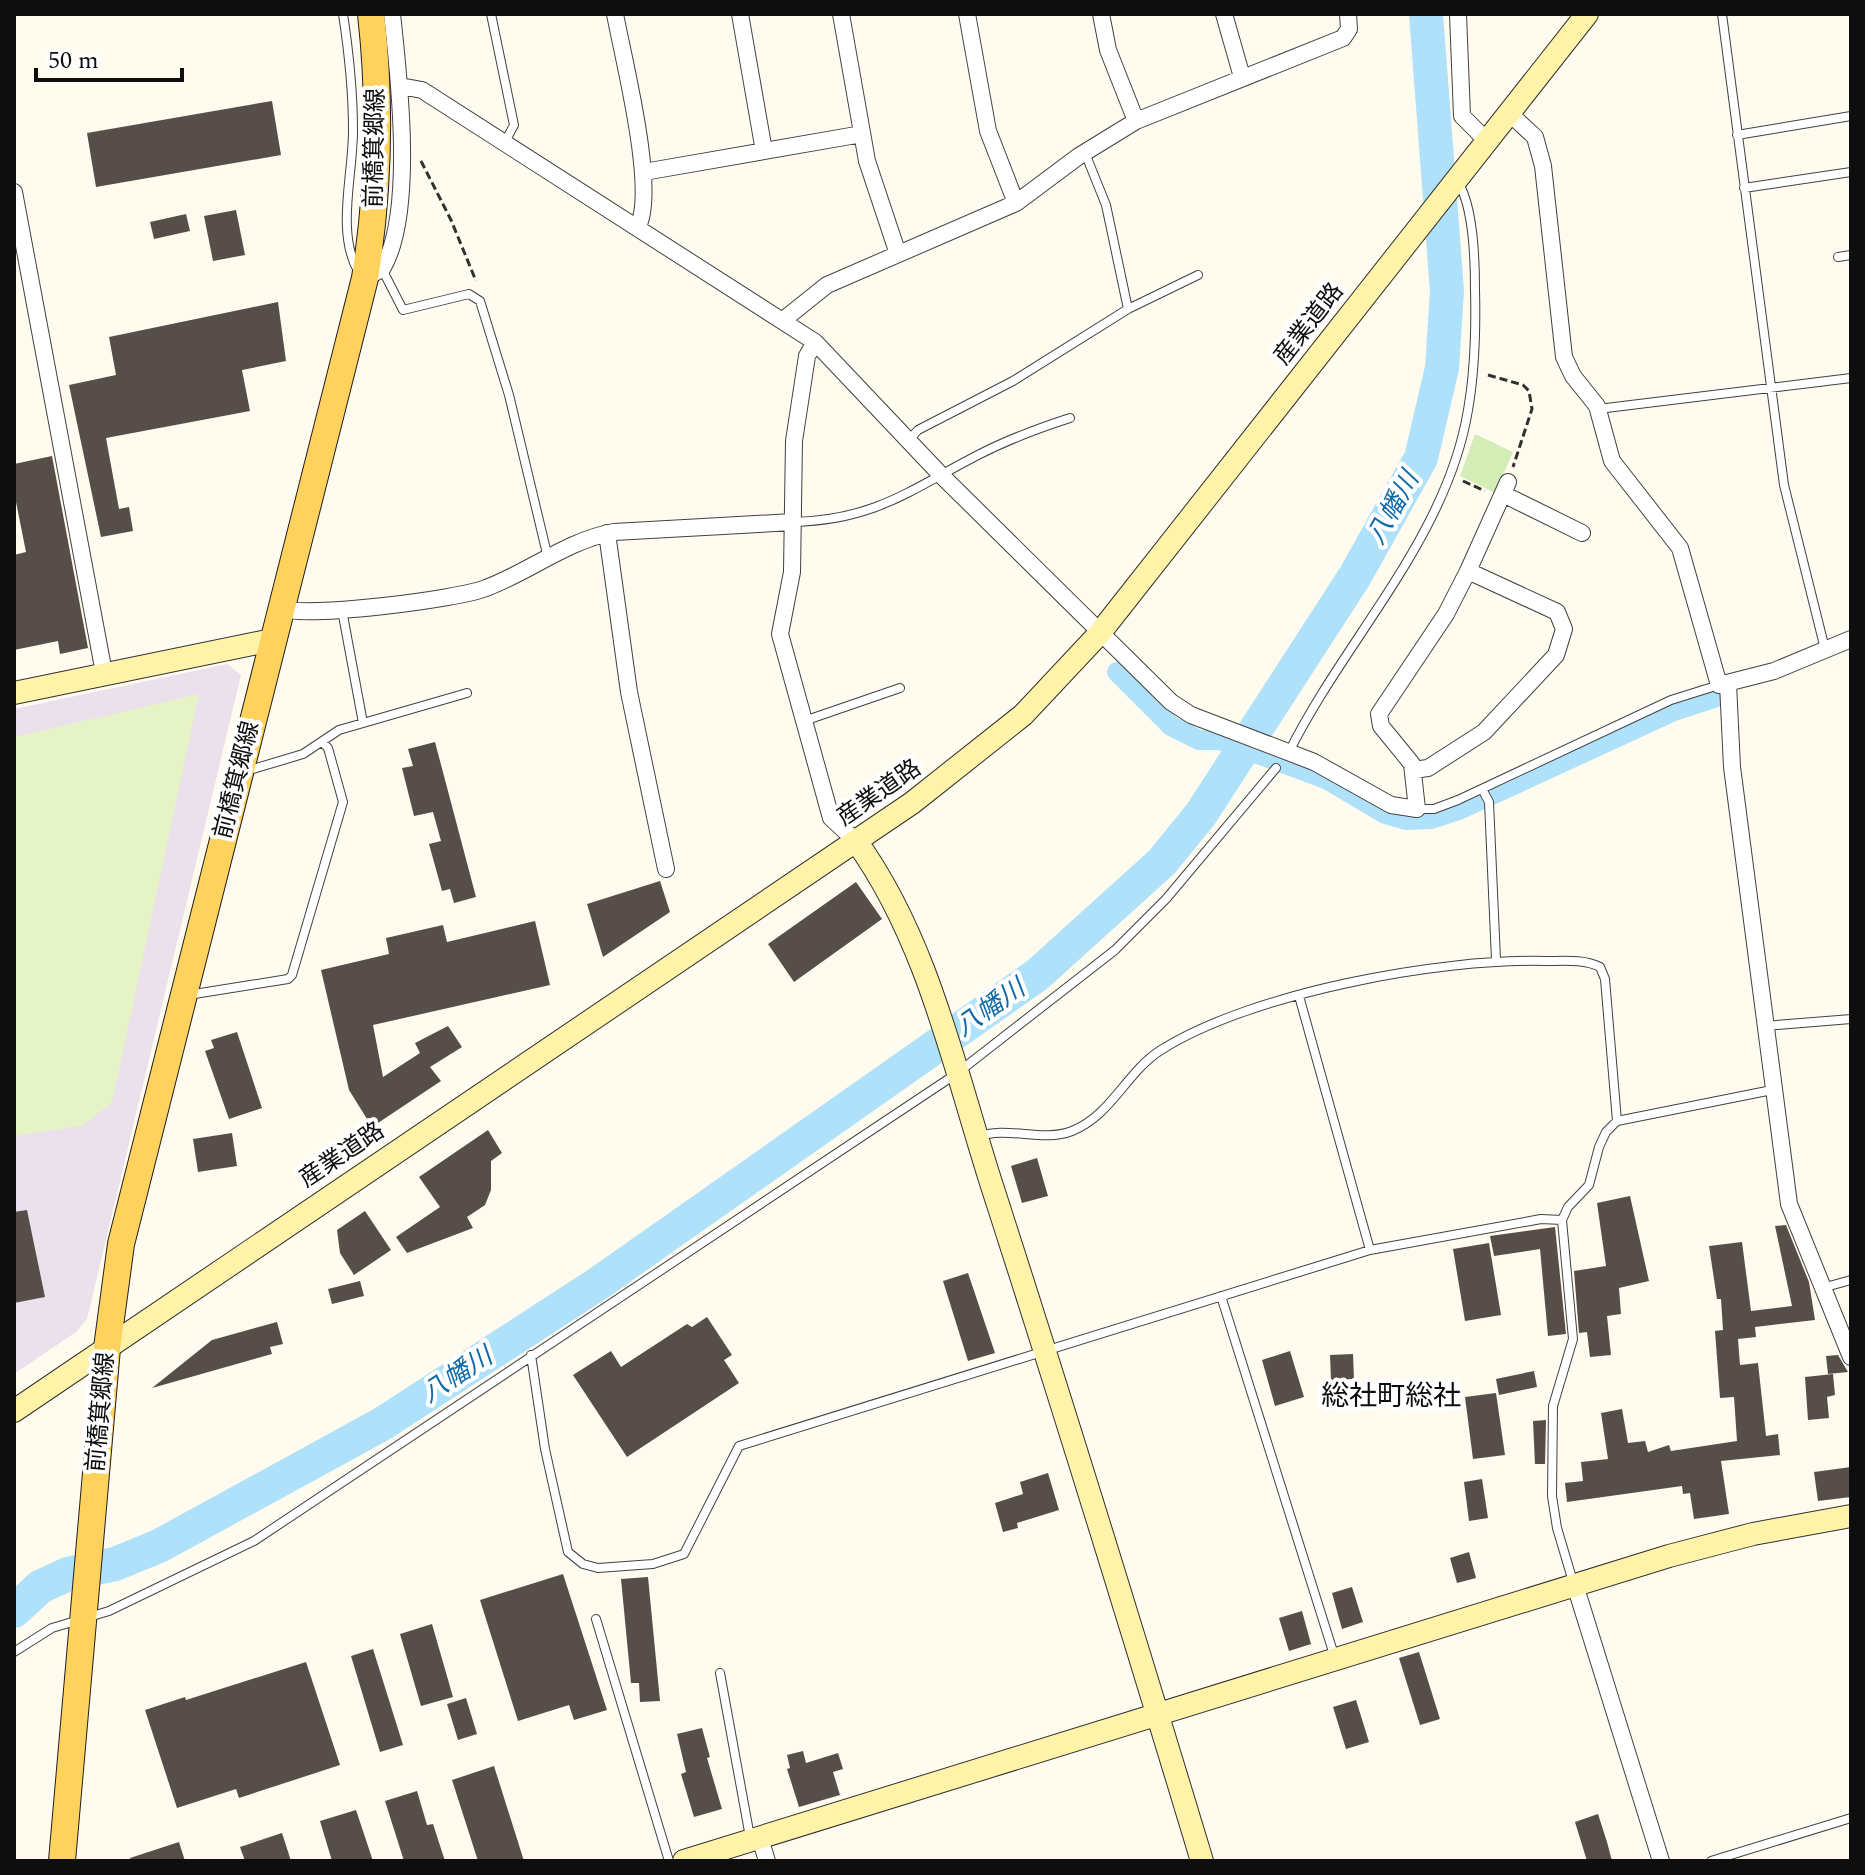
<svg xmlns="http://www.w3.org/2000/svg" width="1865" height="1875" font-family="Spectral,'Noto Sans JP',serif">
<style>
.industrial{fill:#ebe1ed}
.green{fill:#d4ecb5}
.pitch{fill:#e5f3c7}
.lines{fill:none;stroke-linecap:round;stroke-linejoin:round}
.canal{stroke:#afe1fa;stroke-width:20}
.river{stroke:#afe1fa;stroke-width:34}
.building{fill:#574e49}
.lane-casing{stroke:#414141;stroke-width:10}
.street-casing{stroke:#414141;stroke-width:18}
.secondary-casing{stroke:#303030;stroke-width:24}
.primary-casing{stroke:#1f1f1f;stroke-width:28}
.path{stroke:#303030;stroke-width:3;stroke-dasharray:8 4;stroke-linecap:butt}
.lane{stroke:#fff;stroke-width:8}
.street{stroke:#fff;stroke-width:16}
.secondary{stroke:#fff2a9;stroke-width:22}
.primary{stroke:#ffd25e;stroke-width:26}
.labels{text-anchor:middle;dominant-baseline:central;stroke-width:8;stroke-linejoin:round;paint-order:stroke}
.street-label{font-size:24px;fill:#0e0e0e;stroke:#fff}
.water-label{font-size:26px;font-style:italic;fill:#0f6ba8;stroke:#fff}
.quarter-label{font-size:28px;fill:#0e0e0e;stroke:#fff}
</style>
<rect width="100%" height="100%" fill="#fffbee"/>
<!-- industrial -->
<path class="industrial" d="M227,664L241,675L87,1319L76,1332L14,1374V709Z"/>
<!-- green -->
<path class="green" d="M1475,434L1513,452L1495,493L1460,476Z"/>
<!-- pitch -->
<path class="pitch" d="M199,694L112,1103L81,1126L14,1136V737Z"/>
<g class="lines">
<!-- canal -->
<path class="canal" d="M1117,672L1171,726L1199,740H1220L1326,779L1385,814L1406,820L1431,819L1459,810L1674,711L1714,698"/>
<!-- river -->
<path class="river" d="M14,1611L40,1587L68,1574L115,1564L159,1546L382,1424L599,1283L1037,975L1162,862L1201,814L1355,576L1421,458L1442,368L1447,291L1426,14"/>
</g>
<!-- building -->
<path class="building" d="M272,101L281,155L96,187L87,133Z
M236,210L245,255L213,261L204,216Z
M186,214L190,231L154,239L150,222Z
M278,302L286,361L242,370L250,411L106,438L119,509L129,507L133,531L101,537L69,385L116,375L109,337Z
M52,456L88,648L60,654L58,641L14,650V555L26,552L14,492V464Z
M435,742L476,897L454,903L450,889L442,891L429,844L441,841L433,812L414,816L402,768L413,766L408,749Z
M660,881L670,912L603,957L587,904Z
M856,882L882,919L794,982L768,944Z
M535,921L550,985L373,1025L383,1077L420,1053L415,1043L448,1026L462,1047L430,1067L441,1081L372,1127L349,1090L321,970L389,954L386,938L443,925L447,942Z
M237,1032L262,1108L229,1119L205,1051L214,1048L211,1040Z
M488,1130L502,1153L491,1161V1190L485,1205L467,1217L473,1228L407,1253L396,1237L440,1207L419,1177Z
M232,1133L237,1166L198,1172L193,1139Z
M1037,1158L1048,1196L1022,1203L1011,1166Z
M1630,1196L1649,1281L1619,1288L1621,1314L1607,1316L1611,1355L1590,1357L1587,1332L1579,1333L1574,1271L1606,1266L1597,1203Z
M27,1210L45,1297L14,1303V1212Z
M365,1211L391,1250L354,1275L340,1253L337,1230Z
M1786,1225L1809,1282L1815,1320L1755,1327L1756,1337L1738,1339L1740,1365L1758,1363L1766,1436L1778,1434L1780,1455L1721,1461L1729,1514L1694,1519L1690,1493L1683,1494L1682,1486L1567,1502L1565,1483L1583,1481L1581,1462L1608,1459L1601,1413L1622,1409L1628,1443L1645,1441L1648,1452L1669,1445L1671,1451L1737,1441L1734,1397L1720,1398L1715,1331L1723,1330L1721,1299H1717L1709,1246L1742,1242L1751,1311L1792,1306L1775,1226Z
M1555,1227L1566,1334L1548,1336L1540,1249L1494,1256L1490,1236Z
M1489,1243L1501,1315L1465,1321L1453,1249Z
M968,1273L995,1353L968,1361L943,1281Z
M360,1281L364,1296L332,1304L328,1289Z
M707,1317L732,1355L724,1360L739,1383L627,1457L573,1375L611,1351L621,1367L687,1324L692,1327Z
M277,1322L283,1344L270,1347L272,1354L152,1388L212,1340Z
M1290,1351L1304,1397L1275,1406L1262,1360Z
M1353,1354L1354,1379L1331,1380L1330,1355Z
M1838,1355L1848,1372L1828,1374L1826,1356Z
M1534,1371L1537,1387L1499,1395L1496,1379Z
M1833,1374L1835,1395L1827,1397L1829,1418L1808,1420L1805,1377Z
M1496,1393L1505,1455L1473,1459L1465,1397Z
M1546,1420L1545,1464H1535L1533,1421Z
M1851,1467V1497L1818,1501L1814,1472Z
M1048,1473L1059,1510L1017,1523L1018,1528L1003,1532L995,1503L1023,1494L1020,1482Z
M1482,1479L1488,1518L1469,1521L1464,1482Z
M1469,1552L1476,1578L1457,1583L1450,1558Z
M563,1574L607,1710L574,1720L569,1705L518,1721L480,1600Z
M648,1577L660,1701L640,1702L639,1683H631L621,1579Z
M1352,1587L1363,1622L1342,1629L1332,1593Z
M1302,1611L1311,1644L1289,1651L1279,1618Z
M432,1624L453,1697L421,1706L400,1634Z
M373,1649L403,1745L380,1752L351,1656Z
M1419,1652L1440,1719L1420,1725L1399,1658Z
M306,1662L340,1765L239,1798L236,1789L177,1808L145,1710L185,1697L186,1700Z
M466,1698L477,1734L458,1740L447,1704Z
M1356,1700L1369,1742L1346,1749L1333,1707Z
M702,1728L710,1757L707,1758L722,1809L694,1817L681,1774L686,1772L677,1734Z
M803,1751L806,1763L838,1753L843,1769L833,1772L840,1795L799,1807L787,1769L790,1768L787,1755Z
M494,1766L524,1861H478L452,1780Z
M417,1791L427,1825L433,1824L445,1861H404L385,1801Z
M356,1810L373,1861H332L320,1821Z
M1598,1814L1607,1842L1612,1861H1587L1575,1822Z
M282,1833L291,1861H245L240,1847Z
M179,1842L185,1861H131L130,1858Z"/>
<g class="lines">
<defs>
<path id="lane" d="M343,14C349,53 353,92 353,131C353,175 336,232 358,271
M491,14L514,125L505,142
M1722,14L1784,485L1825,649
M1737,135L1851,116
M1085,153L1106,205L1128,309
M1744,188L1851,172
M1838,257L1851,255
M382,269L403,310L469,294L480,301L509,395L548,558
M1598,409L1851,378
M908,441L918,430L1013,381L1128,309L1198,275
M793,522C875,520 910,490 978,455C1007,440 1039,428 1070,418
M342,610L363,723
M804,721L900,688
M1289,752C1345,639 1447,538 1468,410C1475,370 1476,329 1475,289C1475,260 1473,206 1458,182
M245,768L253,769L303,754L339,730L467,693
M1482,789L1489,802L1496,960
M1418,809H1434L1458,800L1671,700L1719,685
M188,995L288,979L292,975L343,802L328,748L323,743
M1299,996L1370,1250
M1764,1026L1851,1019
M977,1137C1008,1125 1041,1143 1072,1131C1112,1115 1126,1072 1161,1050C1251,993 1440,958 1546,961C1564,961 1584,959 1600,967L1605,979L1617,1121
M1822,1288L1851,1280
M1221,1296L1335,1658
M531,1355L545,1449L568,1552L583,1564L598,1568L653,1564L684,1554L739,1446L1370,1250L1541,1219L1562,1220
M1574,1585L1557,1528L1552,1496L1553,1406L1573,1339L1562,1220L1568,1207L1589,1185L1599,1147L1606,1132L1617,1121L1772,1090
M596,1619L669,1861
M14,1652L52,1628L109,1611L254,1541L956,1074L1115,950L1166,899L1276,768
M720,1673L750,1837
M1711,1861L1851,1818"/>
<path id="street" d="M615,14C623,58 658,193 637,228
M740,14L764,151
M841,14L867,161L898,254
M967,14L988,131L1016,203
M1101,14L1108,50L1136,121
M1224,14L1242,77
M1458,14L1462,116L1487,141
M400,86L422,90L815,342L941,475L1171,702L1191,715L1314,762L1391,805L1417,809L1412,764L1381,726L1379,714L1446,614L1468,571L1557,612L1564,629L1556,655L1484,732L1428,768L1413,770
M1509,113L1535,137L1543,166L1564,357L1573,376L1597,406L1612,461L1680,548L1719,685L1774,671L1851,639
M644,172L862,134
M14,192L104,673
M365,278L382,269C415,215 399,77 392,14
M782,321L827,285L1016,203L1079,156L1136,121L1343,38L1349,29L1348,14
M815,342L807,356L794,441L792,572L780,634L831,818L856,841
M1503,494L1582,533
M607,533L629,692L666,869
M1468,571L1508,482
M280,608C303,619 459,599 486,588C529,572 568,540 614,532L793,522
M1728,684L1732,767L1789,1204L1851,1357
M1575,1585L1661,1861
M760,1838L767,1861"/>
<path id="secondary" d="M14,693L272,640
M856,841C929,942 955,1072 993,1189C1065,1412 1134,1636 1202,1861
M14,1411L912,803L1023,715L1099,634L1587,14
M684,1861L1669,1556L1753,1534L1851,1516"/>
<path id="primary" d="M62,1861L107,1348L121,1244L365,278C379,189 381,103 371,14"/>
</defs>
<!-- lane casing -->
<use href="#lane" class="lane-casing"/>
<!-- street casing -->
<use href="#street" class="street-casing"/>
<!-- secondary casing -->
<use href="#secondary" class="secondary-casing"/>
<!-- primary casing -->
<use href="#primary" class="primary-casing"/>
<!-- path -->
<path class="path" d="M421,161L451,220L476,281
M1488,375L1523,385L1529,391L1532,409L1513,467
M1463,481L1485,491"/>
<!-- lane -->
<use href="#lane" class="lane"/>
<!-- street -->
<use href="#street" class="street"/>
<!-- secondary -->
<use href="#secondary" class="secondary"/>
<!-- primary -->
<use href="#primary" class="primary"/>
</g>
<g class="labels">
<!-- street labels -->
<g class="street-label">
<text transform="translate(375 148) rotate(-89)">前橋箕郷線</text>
<text transform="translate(1309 324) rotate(-52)">産業道路</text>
<text transform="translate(237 780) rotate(-76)">前橋箕郷線</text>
<text transform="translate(879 793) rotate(-35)">産業道路</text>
<text transform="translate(342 1155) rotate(-34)">産業道路</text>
<text transform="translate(101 1412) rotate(-85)">前橋箕郷線</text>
</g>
<!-- water labels -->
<g class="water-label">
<text transform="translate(1393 508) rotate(-61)">八幡川</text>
<text transform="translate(990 1008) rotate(-35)">八幡川</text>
<text transform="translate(457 1375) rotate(-33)">八幡川</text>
</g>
<!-- quarter labels -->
<g class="quarter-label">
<text x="1391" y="1396">総社町総社</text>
</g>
</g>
<!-- border -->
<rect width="1865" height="1875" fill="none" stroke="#0e0e0e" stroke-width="32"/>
<!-- scale -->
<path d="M36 68v12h146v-12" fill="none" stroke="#0e0e0e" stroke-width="4"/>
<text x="48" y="68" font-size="24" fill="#0e0e0e" stroke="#ffffff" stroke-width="6" paint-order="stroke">50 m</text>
</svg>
